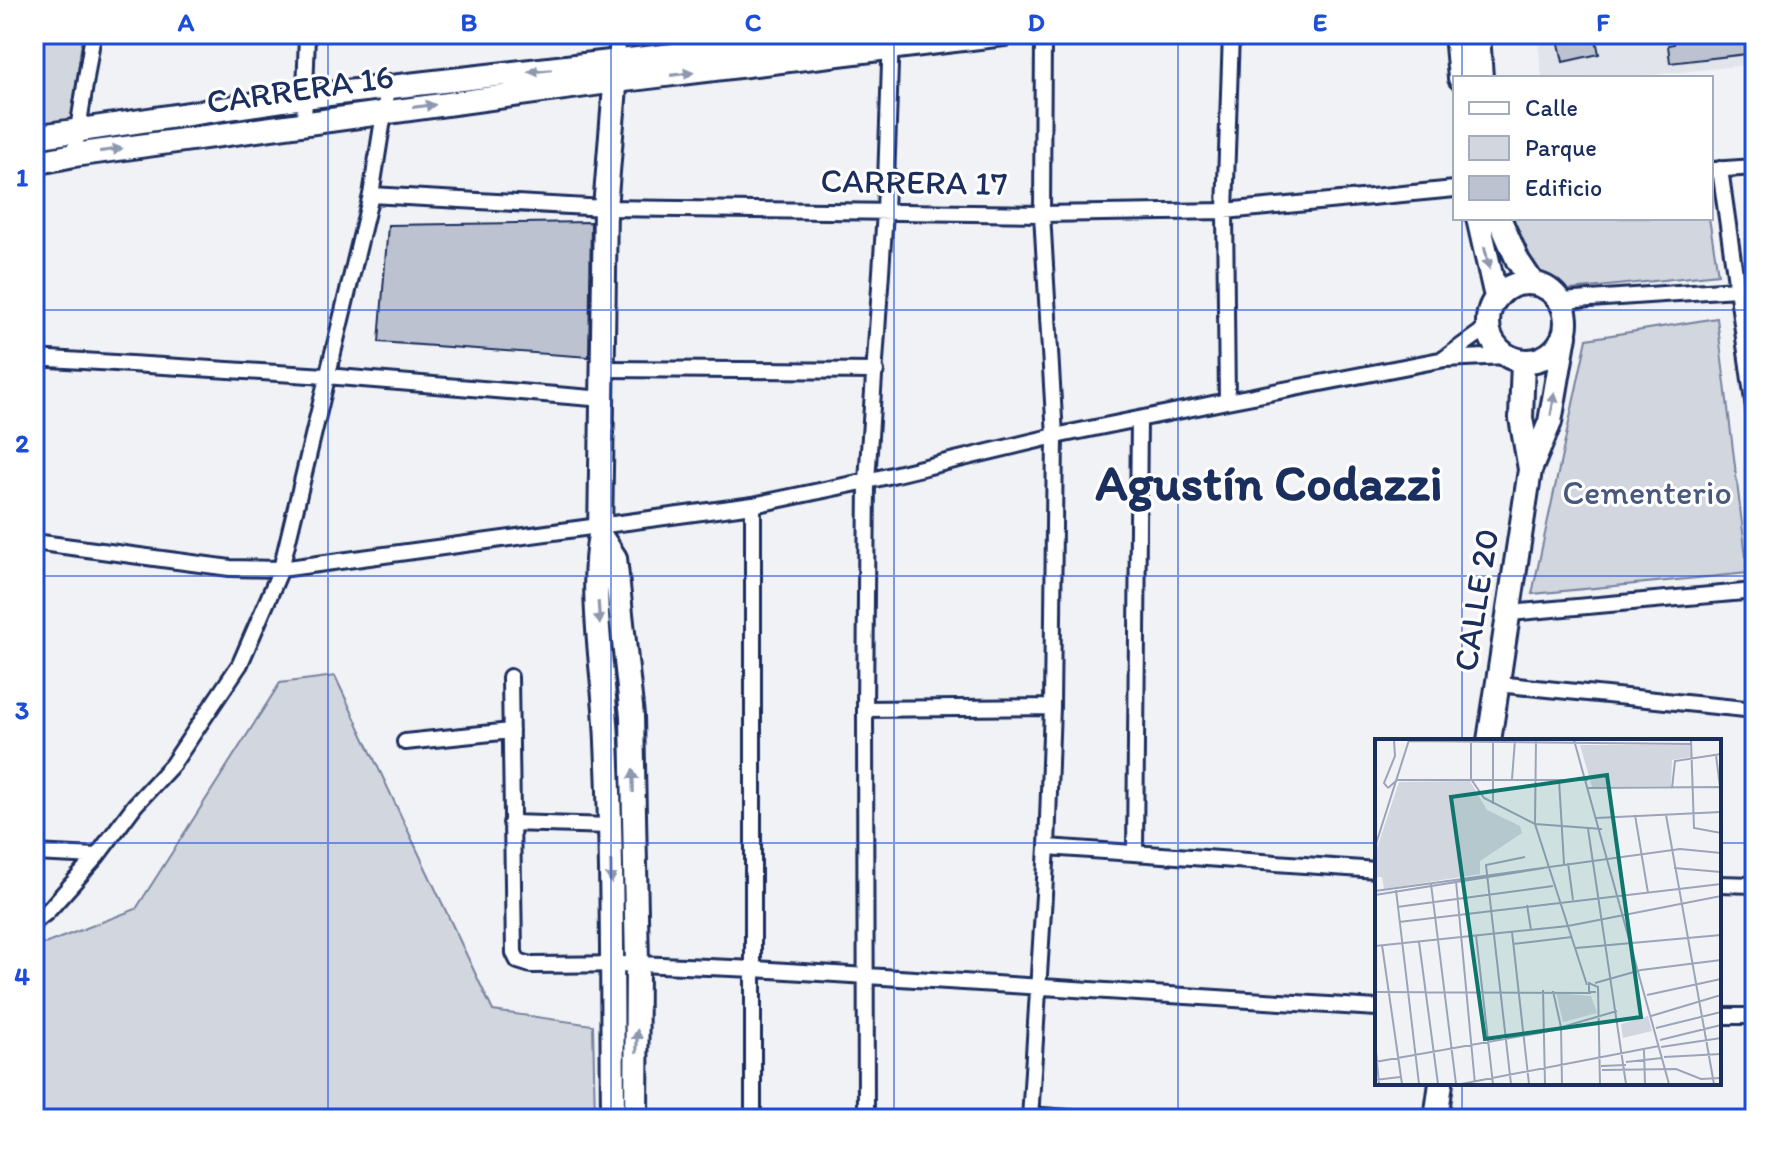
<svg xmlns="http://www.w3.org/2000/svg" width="1789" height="1153" font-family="Itim,sans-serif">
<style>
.built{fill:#e1e4ea}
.green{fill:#d2d6df;stroke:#76829e;stroke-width:2}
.building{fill:#bcc2d0;stroke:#1b2f5e;stroke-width:2}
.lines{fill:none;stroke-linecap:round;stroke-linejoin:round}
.street-casing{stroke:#1b2f5e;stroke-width:20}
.secondary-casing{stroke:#1b2f5e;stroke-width:28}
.street{stroke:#fff;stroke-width:14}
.secondary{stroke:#fff;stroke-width:22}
.oneway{fill:#8d97ae}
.grid{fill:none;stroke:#1d4ed8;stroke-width:2;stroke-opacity:0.55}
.labels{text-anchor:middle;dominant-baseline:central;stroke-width:6;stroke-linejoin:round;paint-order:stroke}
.street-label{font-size:34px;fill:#1b2f5e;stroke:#fff}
.park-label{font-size:34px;fill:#49597e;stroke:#fff}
.town-label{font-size:50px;font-weight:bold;fill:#1b2f5e;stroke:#fff}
.inset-road{fill:none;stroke:#9ba4b9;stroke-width:2}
.view{fill:#0f766e;fill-opacity:0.15;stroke:#0f766e;stroke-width:4}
.inset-edge{fill:none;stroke:#1b2f5e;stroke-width:4}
.neatline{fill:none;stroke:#1d4ed8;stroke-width:3}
.grid-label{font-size:26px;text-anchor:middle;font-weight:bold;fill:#1d4ed8}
</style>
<rect width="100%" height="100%" fill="#f1f2f5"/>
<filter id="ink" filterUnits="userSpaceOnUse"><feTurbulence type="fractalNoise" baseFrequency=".0125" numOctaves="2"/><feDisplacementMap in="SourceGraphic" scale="16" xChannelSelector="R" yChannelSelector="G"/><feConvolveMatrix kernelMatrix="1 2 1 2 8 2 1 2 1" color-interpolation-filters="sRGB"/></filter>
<g filter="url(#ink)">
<path class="built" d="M1537 34H1755V64L1625 78H1542Z"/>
<path class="green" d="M34 34H83L71 122 34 128Z
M1504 218H1709L1718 274 1561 291 1546 277 1535 272Z
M1717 318 1748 573 1532 594 1587 339Z
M335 676 493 1011 593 1025 595 1119H34V948L136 909 280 683Z"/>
<path class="building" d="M1557 34H1595L1599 54 1563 62Z
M1673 34H1717L1718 40 1755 35V53L1670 63 1668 45 1674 44Z
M591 222 589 357 379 342 388 225Z"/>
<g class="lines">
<g class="street-casing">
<path id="street" d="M617 63V34
M304 123 307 34
M74 155 93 34
M1720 169 1755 415
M1711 170 1755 167
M371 195 605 208 1042 214 1225 211 1455 189
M1561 301 1736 289 1755 292
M34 358 326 376 604 399
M1445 358 1488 327
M604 369 876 371
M1227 401 1225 211 1231 34
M34 542 230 568 281 569 753 505 867 481 1055 436 1227 401 1445 359 1506 356
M1510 613 1755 591
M510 677 514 953 518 961 531 965 637 964 755 969 1377 1008
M1497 684 1755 710
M865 709 1052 707
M405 742 511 731
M511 823 611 826
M1047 847 1377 870
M1135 851 1139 419
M34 853 97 856
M1719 884 1755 885
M34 922 47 912 97 856 135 805 172 765 240 664 281 569 371 195 388 88
M1719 1016H1755
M1030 1115 1081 1119
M753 1119V505
M866 1119 865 709 867 481 885 212 891 34
M1030 1119 1047 847 1052 707 1055 436 1042 214 1043 34"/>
</g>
<g class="secondary-casing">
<path id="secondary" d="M1456 34 1460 78
M1478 34 1481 78
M34 137 303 97 856 34
M34 163 74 155 616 81 1004 34
M1478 218 1496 297
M1499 218 1518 261 1532 282
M1488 322a39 39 0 1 1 78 0a39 39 0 1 1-78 0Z
M1523 361 1521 418 1530 469
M600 535 615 558 632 716 637 964 636 1119
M1489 741 1530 470 1550 422 1565 335
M613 1119C612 993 613 867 607 742 605 678 589 597 600 535L605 208 617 63
M1436 1119 1441 1083"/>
</g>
<use href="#street" class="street"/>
<use href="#secondary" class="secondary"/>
</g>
<defs><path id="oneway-solid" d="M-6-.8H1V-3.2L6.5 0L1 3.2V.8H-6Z" transform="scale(2)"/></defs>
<g class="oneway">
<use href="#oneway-solid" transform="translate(540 71) rotate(174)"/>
<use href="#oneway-solid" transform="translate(682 74) rotate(-7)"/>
<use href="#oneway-solid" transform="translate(424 106) rotate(-7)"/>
<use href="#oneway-solid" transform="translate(111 150) rotate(-8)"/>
<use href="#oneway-solid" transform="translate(1487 258) rotate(77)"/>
<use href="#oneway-solid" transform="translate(1553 404) rotate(-80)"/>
<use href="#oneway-solid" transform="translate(599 613) rotate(86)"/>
<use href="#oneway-solid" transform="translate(633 781) rotate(-91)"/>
<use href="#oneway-solid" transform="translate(611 872) rotate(89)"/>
<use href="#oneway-solid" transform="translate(637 1041) rotate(-89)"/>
</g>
</g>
<path class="grid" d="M328 34V1119M611 34V1119M894 34V1119M1178 34V1119M1462 34V78M1462 218V741M34 310H1755M34 576H1755M34 843H1377M1719 843H1755M1462 1083V1119"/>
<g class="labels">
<g class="street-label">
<text transform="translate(300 89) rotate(-8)">CARRERA 16</text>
<text transform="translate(914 182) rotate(1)">CARRERA 17</text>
<text transform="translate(1476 600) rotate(-81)">CALLE 20</text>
</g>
<g class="park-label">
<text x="1647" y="492">Cementerio</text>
</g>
<g class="town-label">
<text x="1269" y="482">Agustín Codazzi</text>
</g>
</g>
<g transform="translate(1375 739)">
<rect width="346" height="346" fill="#f1f2f5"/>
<path d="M205 6H315L316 18 297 21 296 47 217 48ZM95 42 112 71 145 87 147 94 105 122V135L9 150 7 138H0V115L24 43ZM181 254 216 257 222 274 188 283ZM273 277 277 292 248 299 246 285Z" fill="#d2d6df"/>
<path class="inset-road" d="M96 1V40L109 59 160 85 227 90M118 1V65M161 1 160 85 212 246M199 1 294 345M316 1 319 89 346 94M34 2 316 5M341 16 346 56M137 40 140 1M184 41 189 125M13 49 22 41H213M13 49 9 44 20 17 19 1M212 49 346 48M297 49 300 22 346 15M260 76 273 154M291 76 339 345M221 79 346 73M213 90 251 345M0 108 34 1M193 124 198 161M299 129 346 133M81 142 100 345M56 145 81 345M21 151 44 345M0 152 305 110 346 114M0 156 169 129M152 166 156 191M22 168 178 147M24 183 346 145M137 193 154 345M101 196 118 345M44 203 63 345M138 205 197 198M7 206 27 345M0 207 193 187 346 157M201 209 346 196M220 244 266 231 346 221M168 251 170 345M178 252 186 288 187 345M0 253 216 254M221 253H214V244L223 248 225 345M272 256 346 240M276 277 346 256M281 289 346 273M0 301 4 345M285 301 346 286M286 308 346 299M269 311 270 345M289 318 346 315M0 323 170 293 242 272M251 323 287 319M226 327 251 326M227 331 301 330 326 340 346 339M0 341 25 338M86 345 284 307M136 345 111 126 150 118"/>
<path class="view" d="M232 36 266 278 110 300 76 58Z"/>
<rect width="346" height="346" class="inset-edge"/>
</g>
<rect width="1789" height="1153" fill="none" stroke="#fff" stroke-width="88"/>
<rect x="1453" y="76" width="260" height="144" fill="#ffffff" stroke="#a4acbf" stroke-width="2"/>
<rect x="1469" y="102" width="40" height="12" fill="#ffffff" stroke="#a4acbf" stroke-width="2"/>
<text x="1525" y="116" font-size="24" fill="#1b2f5e">Calle</text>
<rect x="1469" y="136" width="40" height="24" fill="#d2d6df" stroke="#a4acbf" stroke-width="2"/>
<text x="1525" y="156" font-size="24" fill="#1b2f5e">Parque</text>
<rect x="1469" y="176" width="40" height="24" fill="#bcc2d0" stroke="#a4acbf" stroke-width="2"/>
<text x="1525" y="196" font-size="24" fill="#1b2f5e">Edificio</text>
<rect x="44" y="44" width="1701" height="1065" class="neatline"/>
<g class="grid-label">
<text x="186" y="31">A</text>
<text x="469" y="31">B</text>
<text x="753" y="31">C</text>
<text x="1036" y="31">D</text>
<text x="1320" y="31">E</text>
<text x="1603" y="31">F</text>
<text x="22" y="186">1</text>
<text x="22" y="452">2</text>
<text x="22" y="719">3</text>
<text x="22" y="985">4</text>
</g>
</svg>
